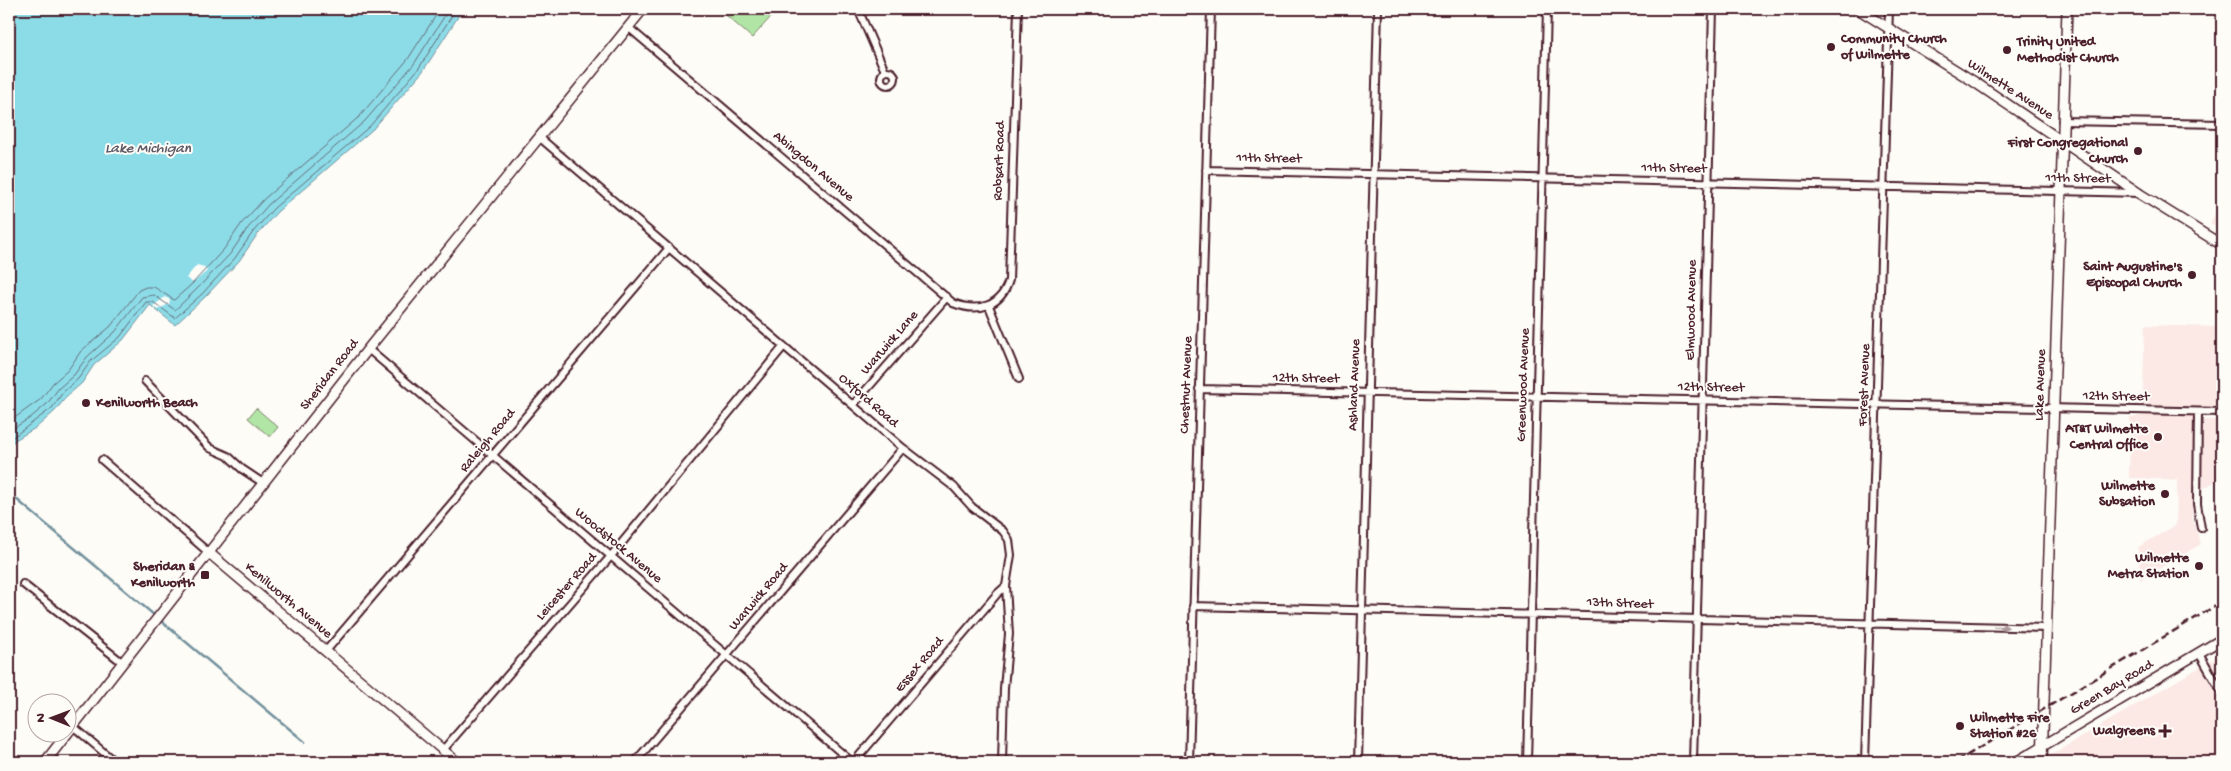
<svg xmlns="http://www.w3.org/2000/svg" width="2231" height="771" font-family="'Gochi Hand',sans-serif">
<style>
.built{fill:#fce9e5}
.green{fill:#b1e5a6;stroke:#7e8268}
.water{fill:#8cdce8;stroke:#72909c}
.pier{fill:#fdfcf7}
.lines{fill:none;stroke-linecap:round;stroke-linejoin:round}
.shore{stroke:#646b77;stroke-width:1}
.stream{stroke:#72909c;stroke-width:2.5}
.street-casing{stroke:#4a1f2b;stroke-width:10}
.secondary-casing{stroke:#4a1f2b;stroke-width:12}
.street{stroke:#fdfcf7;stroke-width:6}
.secondary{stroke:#fdfcf7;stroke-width:9}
.rail{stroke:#4a1f2b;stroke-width:2.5;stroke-dasharray:8 4;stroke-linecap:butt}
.oneway{fill:#ac999b}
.poi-dot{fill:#4a1f2b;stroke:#fdfcf7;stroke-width:2}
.labels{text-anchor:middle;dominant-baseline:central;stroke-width:4;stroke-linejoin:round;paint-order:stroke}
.poi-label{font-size:14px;font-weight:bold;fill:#4a1f2b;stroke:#fdfcf7;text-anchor:end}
.street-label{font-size:14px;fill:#4a1f2b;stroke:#fdfcf7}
.water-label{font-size:15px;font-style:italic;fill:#5e5864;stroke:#fdfcf7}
</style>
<rect width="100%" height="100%" fill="#fdfcf7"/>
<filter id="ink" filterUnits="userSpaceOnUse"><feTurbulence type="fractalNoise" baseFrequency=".02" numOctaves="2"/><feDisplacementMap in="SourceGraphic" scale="10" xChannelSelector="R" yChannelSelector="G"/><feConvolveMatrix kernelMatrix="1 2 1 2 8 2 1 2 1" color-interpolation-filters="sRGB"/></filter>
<g filter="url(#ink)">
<path class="built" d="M2222 202V409L2195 408 2192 518 2201 544 2140 580 2138 547 2176 525 2177 480 2129 478 2130 417 2142 416 2145 325 2219 327 2220 231 2210 223Z
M2203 420H2222V478L2200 490Z
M2222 654V757L2214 762H2039Z"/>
<path class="green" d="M719 9H778L752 38Z
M256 408 278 427 270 437 248 418Z"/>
<path class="water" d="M9 9H463L423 71 373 129 277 212 257 235 239 261 205 297 175 325 150 305 123 340 94 365 82 383 67 396 55 411 37 427 15 440 9 447Z"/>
<path class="pier" d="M197 265 204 267 207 271 193 283 186 278Z
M165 297 170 300 169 304 157 310 153 306Z"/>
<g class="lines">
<path class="shore" d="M9 422 41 399 53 383 68 370 81 351 110 327 139 290 146 287H154L174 300 192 284 224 249 242 223 264 199 360 116 408 59 440 9
M9 431 30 418 47 404 59 388 74 375 87 357 115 332 142 297 154 295 175 310 197 289 230 254 248 228 269 204 365 121 414 64 449 9
M9 440 52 408 63 392 78 379 91 361 120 337 146 302H153L175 318 202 294 235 258 253 232 274 208 370 126 419 68 456 9"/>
<path class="stream" d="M9 493 305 742"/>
<g class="street-casing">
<path id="street" d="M858 9 885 71
M628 27 953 303C978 313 1001 307 1009 280L1018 9
M881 78a7 7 0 1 1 14 0a7 7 0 1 1-14 0Z
M2062 121 2222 124
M539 137 903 448 954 487 972 507 1003 531 1009 540 1011 555 1006 586 1009 634 1004 688 1002 762
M1206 170 2140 193
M989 306 1019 379
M368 349 852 762
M145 381 210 448 228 456 242 469 263 483
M1199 389 2222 412
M853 405 947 297
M2198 412 2197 504 2201 528
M102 460 208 552
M23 584 123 663
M1193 606 2047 628
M326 651 669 248
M2199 653 2222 693
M74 727 115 762
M443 750 611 556 784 346
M635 762 903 448
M854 762 997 594 1006 586
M1189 762 1211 9
M1358 762 1378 9
M1527 762 1547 9
M1693 762 1713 9
M1865 762 1889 9"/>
</g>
<g class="secondary-casing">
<path id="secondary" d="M1858 9 1973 81 2140 194 2222 245
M208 552 457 762
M45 762 368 349 643 9
M2016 762 2222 639
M2042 762 2067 9"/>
</g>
<use href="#street" class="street"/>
<use href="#secondary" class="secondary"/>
<path class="rail" d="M1956 762 2222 602"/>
</g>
<defs><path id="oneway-solid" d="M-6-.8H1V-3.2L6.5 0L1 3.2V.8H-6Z" transform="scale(1.25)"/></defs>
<use class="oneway" href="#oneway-solid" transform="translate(2001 627) rotate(2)"/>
</g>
<g class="poi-dot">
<circle cx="1831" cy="47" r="5"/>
<circle cx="2007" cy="50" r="5"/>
<circle cx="2138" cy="151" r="5"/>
<circle cx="2192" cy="275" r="5"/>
<circle cx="86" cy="403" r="5"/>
<circle cx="2158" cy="437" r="5"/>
<circle cx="2165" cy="494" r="5"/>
<circle cx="2199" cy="566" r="5"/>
<rect x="200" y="570" width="10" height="10" rx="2.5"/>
<circle cx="1960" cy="726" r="5"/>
<path d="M2162.5 723.5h5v5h5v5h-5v5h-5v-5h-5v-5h5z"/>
</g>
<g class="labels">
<g class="poi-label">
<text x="1841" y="39" text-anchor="start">Community Church<tspan x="1841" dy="16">of Wilmette</tspan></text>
<text x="2017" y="42" text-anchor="start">Trinity United<tspan x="2017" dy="16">Methodist Church</tspan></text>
<text x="2128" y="143">First Congregational<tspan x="2128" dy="16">Church</tspan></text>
<text x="2182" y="267">Saint Augustine's<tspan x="2182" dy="16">Episcopal Church</tspan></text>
<text x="96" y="403" text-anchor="start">Kenilworth Beach</text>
<text x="2148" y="429">AT&amp;T Wilmette<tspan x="2148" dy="16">Central Office</tspan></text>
<text x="2155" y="486">Wilmette<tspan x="2155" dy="16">Subsation</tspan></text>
<text x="2189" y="558">Wilmette<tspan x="2189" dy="16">Metra Station</tspan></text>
<text x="195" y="567">Sheridan &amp;<tspan x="195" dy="16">Kenilworth</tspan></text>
<text x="1970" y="718" text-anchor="start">Wilmette Fire<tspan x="1970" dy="16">Station #26</tspan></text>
<text x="2155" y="731">Walgreens</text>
</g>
<g class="street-label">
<text transform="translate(2010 90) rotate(33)">Wilmette Avenue</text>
<text transform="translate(1269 159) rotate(1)">11th Street</text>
<text transform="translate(1000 161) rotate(-88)">Robsart Road</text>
<text transform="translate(813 167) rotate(40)">Abingdon Avenue</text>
<text transform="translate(1674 169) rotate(1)">11th Street</text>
<text transform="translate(2078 179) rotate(1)">11th Street</text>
<text transform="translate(1692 310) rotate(-89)">Elmwood Avenue</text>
<text transform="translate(890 343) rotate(-49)">Warwick Lane</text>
<text transform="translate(330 375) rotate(-52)">Sheridan Road</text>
<text transform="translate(1306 379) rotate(1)">12th Street</text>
<text transform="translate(1187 385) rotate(-88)">Chestnut Avenue</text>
<text transform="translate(1355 385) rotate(-88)">Ashland Avenue</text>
<text transform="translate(1524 385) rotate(-88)">Greenwood Avenue</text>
<text transform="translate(1865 385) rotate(-88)">Forest Avenue</text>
<text transform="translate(2041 385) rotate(-88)">Lake Avenue</text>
<text transform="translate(1711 388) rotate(1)">12th Street</text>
<text transform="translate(2116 397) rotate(1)">12th Street</text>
<text transform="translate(868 401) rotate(41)">Oxford Road</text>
<text transform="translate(488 441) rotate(-50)">Raleigh Road</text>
<text transform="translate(618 546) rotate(40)">Woodstock Avenue</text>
<text transform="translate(567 587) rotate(-49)">Leicester Road</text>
<text transform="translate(759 597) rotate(-50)">Warwick Road</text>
<text transform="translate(288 601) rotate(40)">Kenilworth Avenue</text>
<text transform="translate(1620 604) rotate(2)">13th Street</text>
<text transform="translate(920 665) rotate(-50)">Essex Road</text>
<text transform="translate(2112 688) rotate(-31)">Green Bay Road</text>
</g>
<g class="water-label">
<text x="148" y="149">Lake Michigan</text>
</g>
</g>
<rect width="2231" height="771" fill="none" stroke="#fdfcf7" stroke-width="30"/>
<rect x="15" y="15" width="2201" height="741" fill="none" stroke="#4a1f2b" stroke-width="2" filter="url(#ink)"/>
<g transform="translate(52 718) rotate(271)"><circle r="24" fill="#fdfcf7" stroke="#b5a4a5"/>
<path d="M0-4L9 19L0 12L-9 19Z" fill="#4a1f2b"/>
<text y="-8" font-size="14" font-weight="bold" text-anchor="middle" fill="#4a1f2b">N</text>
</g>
</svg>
